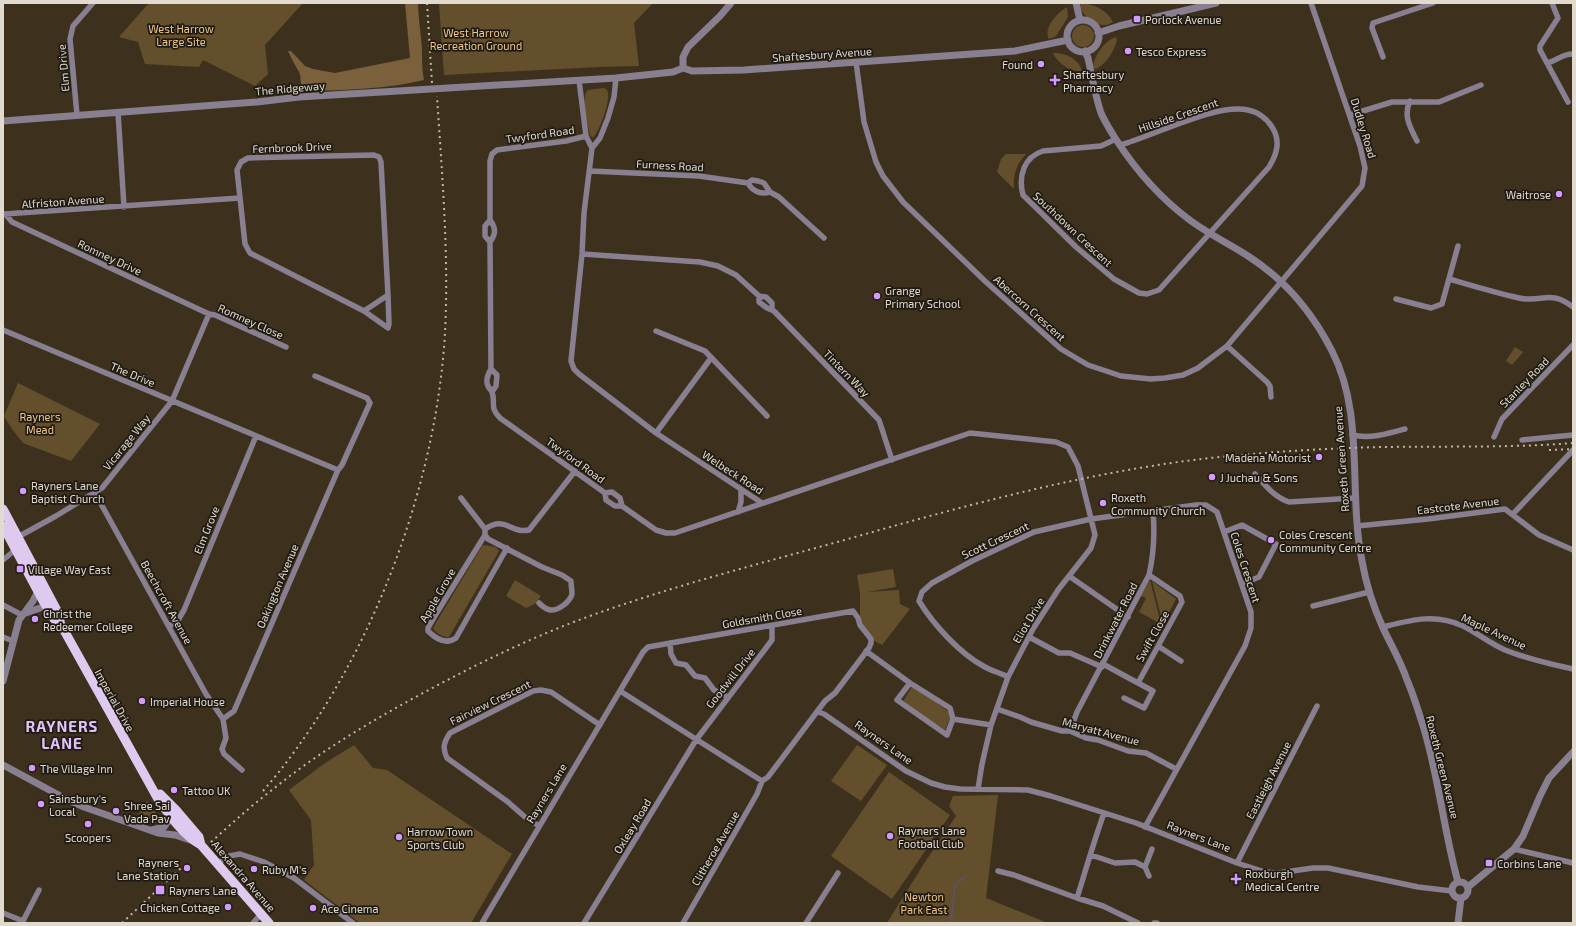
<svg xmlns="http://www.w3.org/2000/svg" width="1576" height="926" font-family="'Exo 2',sans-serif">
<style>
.green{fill:#644f2d}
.forest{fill:#7a613b}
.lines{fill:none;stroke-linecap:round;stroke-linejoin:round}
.stream{stroke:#5f5062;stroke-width:2}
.minor{stroke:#887f90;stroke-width:5.5}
.tertiary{stroke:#887f90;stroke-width:7}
.primary{stroke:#decaee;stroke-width:9}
.rail{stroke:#bfb7aa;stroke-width:2;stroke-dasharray:2 4;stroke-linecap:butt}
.poi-dot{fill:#d39cfc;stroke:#1f1a12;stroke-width:1.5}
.labels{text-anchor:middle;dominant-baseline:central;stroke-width:3.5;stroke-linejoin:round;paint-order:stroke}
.poi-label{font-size:11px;fill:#e1dace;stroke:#1f1a12;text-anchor:start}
.park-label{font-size:11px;fill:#f1c889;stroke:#1f1a12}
.street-label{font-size:11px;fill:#e1dace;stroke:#1f1a12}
.district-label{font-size:15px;font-weight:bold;letter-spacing:1px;fill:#e1c3f9;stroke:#1f1a12}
</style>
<rect width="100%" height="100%" fill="#3d311e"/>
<path class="green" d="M149 3H303L265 45 268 74 255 86 203 60 199 67 145 64 138 42 119 37Z
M439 3H653L634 23 639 66 598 67 444 75Z
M1081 3C1094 4 1107 10 1113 22 1101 31 1083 18 1080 6Z
M1067 7 1068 17 1056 36 1049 39C1043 28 1057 13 1067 7Z
M1072 36a11 11 0 1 1 22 0a11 11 0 1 1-22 0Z
M1116 37 1117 40C1113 53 1108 62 1096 69L1093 68C1093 57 1105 40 1116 37Z
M1053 53C1065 52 1079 59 1082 71 1072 73 1057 63 1053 53Z
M604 88 607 90C612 98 600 130 593 138L590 135C588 125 580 97 588 90Z
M1006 154H1026C1016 164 1013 176 1014 189L997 172 1001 159Z
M1515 347 1523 352 1512 365 1506 361Z
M18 383 100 424 71 461 23 443 12 429 4 416Z
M484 545 496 547 499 551 449 637C444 638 436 633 433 628L482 546Z
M893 569 896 587 867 592 899 590 900 604 910 609 882 645 871 639 860 625V593L857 575Z
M515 580 541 596 535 604 526 608 506 596Z
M1150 580 1161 624 1139 612 1146 598 1141 596Z
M1152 581 1176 599 1163 624Z
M913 685 952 714 945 730 902 703Z
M354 745 373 768 387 770 512 854 471 923H360L304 880 314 865 311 820 289 790 325 763Z
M857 745 887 765 861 801 831 781Z
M889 772 950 815 892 899 831 856Z
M998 795 986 898 1048 923H887L925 862 956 816 949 806 953 796Z
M147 801 160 818 158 822 138 815Z"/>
<path class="forest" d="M405 3H418C418 15 420 26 421 38 423 53 421 65 424 80 386 89 346 90 307 91 297 83 303 81 299 72 295 65 291 58 288 51H291L305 66 313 69 335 73 410 58Z"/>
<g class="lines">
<path class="stream" d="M951 923 955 885 966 876"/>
<path class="minor" d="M1552 3 1558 18 1540 46V50L1568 102
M1383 57 1372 28 1373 23 1433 3
M856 62 864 122 876 162 883 176 903 202 986 282 1061 349 1088 365 1121 376 1151 379 1165 378 1183 375 1198 368 1227 346 1362 186 1365 168 1360 146 1311 3
M1547 63C1557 61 1563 53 1573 54
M616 78 614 97 608 118 600 138 592 148 584 213 582 254 571 361 574 369 579 374 656 433 762 503
M579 80 586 136 592 148
M1410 101C1403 116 1410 127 1417 141
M118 112 124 207
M77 115 70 39 73 26 93 3
M1350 115 1392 102H1439L1481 85
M1116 139 1101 146 1043 151C1024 157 1018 176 1023 195L1076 247 1114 279 1139 293 1147 294 1159 290 1269 167C1277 154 1281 141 1272 127 1267 119 1258 112 1248 110 1215 103 1154 136 1120 145
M374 155 379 157 381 162 388 295 364 311 250 253 245 244 237 170 241 162 248 158Z
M590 171 699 176 748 183 752 180 758 181 764 183 770 192 779 197 824 238
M748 183C752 191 761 195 770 192
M4 214 240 198
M6 215 12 222 209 314 215 315 286 347
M490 220C496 228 496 234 490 242L491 369C488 374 485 380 488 386 489 388 491 390 492 392 496 403 489 407 500 418L605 493 606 500 615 506H622L656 530 666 533H675L970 433 1056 442 1068 447 1078 466 1095 535 1091 548 1058 590 1033 629 1008 677 991 725 982 764 978 789
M490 242 485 236V226L490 220V161L492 154 497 150 566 141 586 136
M582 254 700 262 718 266 736 275 759 296 766 297 772 303V309
M1449 279C1473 286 1496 293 1519 298 1542 303 1550 289 1573 307
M759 296V302L767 308 774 311 879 420 892 460
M1396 299 1431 308 1442 304 1458 246
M364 311 388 328 389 324 388 295
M3 330 338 470
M656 331 705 351 767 416
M1227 346 1267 382 1270 386 1271 397
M491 369 497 375 496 386 492 392
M656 433 711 358
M1352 435C1370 439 1387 434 1405 429
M1494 437 1502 419 1573 345
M1522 440 1573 435
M1255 474C1266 486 1274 497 1289 502L1355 498
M95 493 206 694 223 719
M605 493 612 492 620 498 622 506
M461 498 485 529
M738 512 741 502V490
M1513 514 1573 450
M1357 526 1428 519 1505 509 1539 535 1573 550
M1224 532 1242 525 1276 544 1259 577 1242 584
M485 535 436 614 428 628V631C436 639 446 645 456 638L507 548
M16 538 56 516 102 488 172 401 209 314
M3 560 15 550
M1069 576 1128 617
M539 603C542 606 546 609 550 610 558 611 570 602 572 594 572 590 571 585 571 581L562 575 542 567 488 539 485 535V529C506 515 510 534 529 530L575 471
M3 605 22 615
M1313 606 1369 592
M169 626 177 622 184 610 256 436
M1383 627C1411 620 1435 613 1463 626 1477 633 1491 644 1505 650 1527 659 1550 664 1573 669
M3 637 13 641
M1029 637 1059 653H1070L1102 667
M670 643 671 654 676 663 686 665 695 676 705 678 714 690 728 697
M1158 646 1181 661
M866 651 910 683 950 708 953 719
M1103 664 1138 683 1182 602 1180 596 1149 575
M1008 677C1001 673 992 671 985 667 960 654 933 624 919 601L922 592 932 583 972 561 1034 532 1091 519 1196 505H1206L1217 512 1251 612V628L1245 646 1145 827
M910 683 897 700 947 735 953 719
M1124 698 1144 708 1153 691 1138 683
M997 709 1020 717 1031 722 1062 731H1070L1086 738 1098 740 1128 751 1146 753 1176 769
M818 712 824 714 906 771 931 783 945 787 960 789 1028 790 1051 796 1136 823 1237 863 1265 872 1278 873 1313 868H1328L1418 887 1452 891
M953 719 991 725
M1070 731 1077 712 1149 575C1154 553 1155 534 1153 511
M242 770 224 754 222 749 226 738 223 719 234 711 338 470 342 465 370 403 367 398 315 376
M539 826 525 817 508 802 447 758C442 748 444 742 450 733L533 691 541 690 551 692 600 725
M1514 849 1573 863
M1091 855 1115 863 1135 862 1145 867
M218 863 229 856 240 854 264 862 294 878 353 923
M1237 863 1317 706
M998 871 1014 875 1077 898C1086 869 1094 841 1104 813
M1149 876 1145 867 1152 849
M1077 898 1103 906 1138 923
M3 913 23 921 39 890
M253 923 261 914
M482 923 643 652 648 647 853 611 858 618 860 625 871 639V643L869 648 835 693 825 701 768 777 762 781 620 691
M584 923 696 740 772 640V626
M683 923 757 794 762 781
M806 923 838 873
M1154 923H1157"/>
<path class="tertiary" d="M1076 3 1080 20
M1067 36a16 16 0 1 1 32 0a16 16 0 1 1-32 0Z
M1098 33 1119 26 1216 3
M1085 51 1088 58C1092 76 1095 95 1101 113 1105 122 1110 130 1115 138 1135 169 1161 199 1191 221 1209 234 1229 244 1248 256 1284 279 1312 312 1332 351 1365 415 1348 492 1362 561 1366 584 1373 606 1383 628 1391 645 1401 662 1407 680 1414 696 1419 713 1424 729 1439 779 1444 832 1458 882
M683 68V57L688 47 720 16 731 3
M3 121 257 102 299 97 616 78 673 72 683 68 692 71 744 70 1015 51 1068 40
M23 614 43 607H51
M3 681 19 620 33 601 38 591
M3 765 66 799 84 807 158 833 175 835 193 841
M152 830 164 827 171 817 172 812
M1452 890a8 8 0 1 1 16 0a8 8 0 1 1-16 0Z
M1468 887 1514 849 1523 836 1540 796 1549 778 1573 752
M1458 923 1461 898"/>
<path class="primary" d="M3 509 60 616V623
M3 526 43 601 54 619 60 623 158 799C170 816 183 835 201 845L269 923
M160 794 176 810 199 837 201 845"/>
<path class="rail" d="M427 3 432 83
M1549 450 1573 449
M263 791C367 671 436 491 445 333 449 254 442 175 437 96
M211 842C231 824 251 806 272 790 315 755 363 726 412 699 474 665 537 634 604 611 684 583 766 562 848 539 967 505 1086 472 1210 458 1268 452 1326 448 1384 447 1447 446 1510 448 1573 443
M122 923 181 868"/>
</g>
<g class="poi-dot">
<rect x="1133" y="15" width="8" height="8" rx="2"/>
<circle cx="1128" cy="51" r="4"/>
<circle cx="1041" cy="64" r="4"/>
<path d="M1053 74h4v4h4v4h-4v4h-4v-4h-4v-4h4z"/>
<circle cx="1559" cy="194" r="4"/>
<circle cx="877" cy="296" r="4"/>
<circle cx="1319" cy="457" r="4"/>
<circle cx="1212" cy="477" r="4"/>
<circle cx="23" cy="491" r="4"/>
<circle cx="1103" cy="503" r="4"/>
<circle cx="1271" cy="540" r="4"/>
<rect x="16" y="565" width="8" height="8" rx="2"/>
<circle cx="35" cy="619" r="4"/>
<circle cx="142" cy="701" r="4"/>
<circle cx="32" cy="768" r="4"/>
<circle cx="174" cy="790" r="4"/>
<circle cx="41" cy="804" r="4"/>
<circle cx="116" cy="811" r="4"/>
<circle cx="88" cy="824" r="4"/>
<circle cx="890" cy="836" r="4"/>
<circle cx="399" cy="837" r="4"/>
<rect x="1485" y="859" width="8" height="8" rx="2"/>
<circle cx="187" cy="868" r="4"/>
<circle cx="254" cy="869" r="4"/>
<path d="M1234 873h4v4h4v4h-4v4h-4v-4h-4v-4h4z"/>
<rect x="155" y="885" width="10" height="10" rx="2"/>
<circle cx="228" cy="907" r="4"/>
<circle cx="313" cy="908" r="4"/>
</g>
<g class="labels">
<g class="poi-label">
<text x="1145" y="19">Porlock Avenue</text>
<text x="1136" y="51">Tesco Express</text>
<text x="1033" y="64" text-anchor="end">Found</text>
<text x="1063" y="74">Shaftesbury<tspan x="1063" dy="13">Pharmacy</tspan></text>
<text x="1551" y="194" text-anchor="end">Waitrose</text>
<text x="885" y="290">Grange<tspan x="885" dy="13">Primary School</tspan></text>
<text x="1311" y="457" text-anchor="end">Madena Motorist</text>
<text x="1220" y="477">J Juchau &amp; Sons</text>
<text x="31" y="485">Rayners Lane<tspan x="31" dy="13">Baptist Church</tspan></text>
<text x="1111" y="497">Roxeth<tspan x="1111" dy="13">Community Church</tspan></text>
<text x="1279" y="534">Coles Crescent<tspan x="1279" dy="13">Community Centre</tspan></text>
<text x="28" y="569">Village Way East</text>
<text x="43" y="613">Christ the<tspan x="43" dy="13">Redeemer College</tspan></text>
<text x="150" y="701">Imperial House</text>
<text x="40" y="768">The Village Inn</text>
<text x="182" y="790">Tattoo UK</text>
<text x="49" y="798">Sainsbury's<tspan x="49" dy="13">Local</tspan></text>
<text x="124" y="805">Shree Sai<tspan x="124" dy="13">Vada Pav</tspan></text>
<text x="898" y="830">Rayners Lane<tspan x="898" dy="13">Football Club</tspan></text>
<text x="407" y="831">Harrow Town<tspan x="407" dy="13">Sports Club</tspan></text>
<text x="88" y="837" text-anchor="middle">Scoopers</text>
<text x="179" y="862" text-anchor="end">Rayners<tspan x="179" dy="13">Lane Station</tspan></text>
<text x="1497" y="863">Corbins Lane</text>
<text x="262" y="869">Ruby M's</text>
<text x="1245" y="873">Roxburgh<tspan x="1245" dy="13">Medical Centre</tspan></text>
<text x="169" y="890">Rayners Lane</text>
<text x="220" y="907" text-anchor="end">Chicken Cottage</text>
<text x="321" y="908">Ace Cinema</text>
</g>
<g class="park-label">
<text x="181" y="28">West Harrow<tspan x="181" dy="13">Large Site</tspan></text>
<text x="476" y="32">West Harrow<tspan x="476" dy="13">Recreation Ground</tspan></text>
<text x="40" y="416">Rayners<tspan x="40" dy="13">Mead</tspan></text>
<text x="924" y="896">Newton<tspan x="924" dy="13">Park East</tspan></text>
</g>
<g class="street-label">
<text transform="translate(822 54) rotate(-4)">Shaftesbury Avenue</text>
<text transform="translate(63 68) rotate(-95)">Elm Drive</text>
<text transform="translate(290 88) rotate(-5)">The Ridgeway</text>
<text transform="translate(1178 115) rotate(-19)">Hillside Crescent</text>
<text transform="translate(1364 128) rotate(73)">Dudley Road</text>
<text transform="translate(540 134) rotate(-8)">Twyford Road</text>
<text transform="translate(292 147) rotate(-2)">Fernbrook Drive</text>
<text transform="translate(670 165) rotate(3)">Furness Road</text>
<text transform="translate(63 201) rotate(-4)">Alfriston Avenue</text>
<text transform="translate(1073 229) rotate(43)">Southdown Crescent</text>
<text transform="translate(110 257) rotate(25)">Romney Drive</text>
<text transform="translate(1030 308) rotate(42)">Abercorn Crescent</text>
<text transform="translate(251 321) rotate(24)">Romney Close</text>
<text transform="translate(847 373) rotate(46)">Tintern Way</text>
<text transform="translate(133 374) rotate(23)">The Drive</text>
<text transform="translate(1524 382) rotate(-46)">Stanley Road</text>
<text transform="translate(126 442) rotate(-51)">Vicarage Way</text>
<text transform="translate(1341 459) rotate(-94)">Roxeth Green Avenue</text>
<text transform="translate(576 460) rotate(36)">Twyford Road</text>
<text transform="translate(733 472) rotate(33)">Welbeck Road</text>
<text transform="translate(1458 505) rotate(-7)">Eastcote Avenue</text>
<text transform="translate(206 530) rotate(-68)">Elm Grove</text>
<text transform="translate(995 540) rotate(-25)">Scott Crescent</text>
<text transform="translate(1246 567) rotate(72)">Coles Crescent</text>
<text transform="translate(277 586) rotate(-67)">Oakington Avenue</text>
<text transform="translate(437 595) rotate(-60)">Apple Grove</text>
<text transform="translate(167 602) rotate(61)">Beechcroft Avenue</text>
<text transform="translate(762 617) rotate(-10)">Goldsmith Close</text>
<text transform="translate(1028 620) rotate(-59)">Eliot Drive</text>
<text transform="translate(1115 620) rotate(-63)">Drinkwater Road</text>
<text transform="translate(1494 631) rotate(25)">Maple Avenue</text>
<text transform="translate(1152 636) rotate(-61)">Swift Close</text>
<text transform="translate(730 678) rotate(-52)">Goodwill Drive</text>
<text transform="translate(115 700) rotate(61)">Imperial Drive</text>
<text transform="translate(490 702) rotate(-26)">Fairview Crescent</text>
<text transform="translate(1101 731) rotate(15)">Maryatt Avenue</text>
<text transform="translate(884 742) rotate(35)">Rayners Lane</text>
<text transform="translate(1443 767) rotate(76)">Roxeth Green Avenue</text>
<text transform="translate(1268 780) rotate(-63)">Eastleigh Avenue</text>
<text transform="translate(546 793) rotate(-59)">Rayners Lane</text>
<text transform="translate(632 826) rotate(-59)">Oxleay Road</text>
<text transform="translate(1199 836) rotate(21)">Rayners Lane</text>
<text transform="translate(715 848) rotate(-60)">Clitheroe Avenue</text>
<text transform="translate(244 876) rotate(49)">Alexandra Avenue</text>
</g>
<g class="district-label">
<text x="62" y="726">RAYNERS<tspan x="62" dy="17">LANE</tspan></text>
</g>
</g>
<rect width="1576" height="926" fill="none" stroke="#e1dace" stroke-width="8"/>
</svg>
